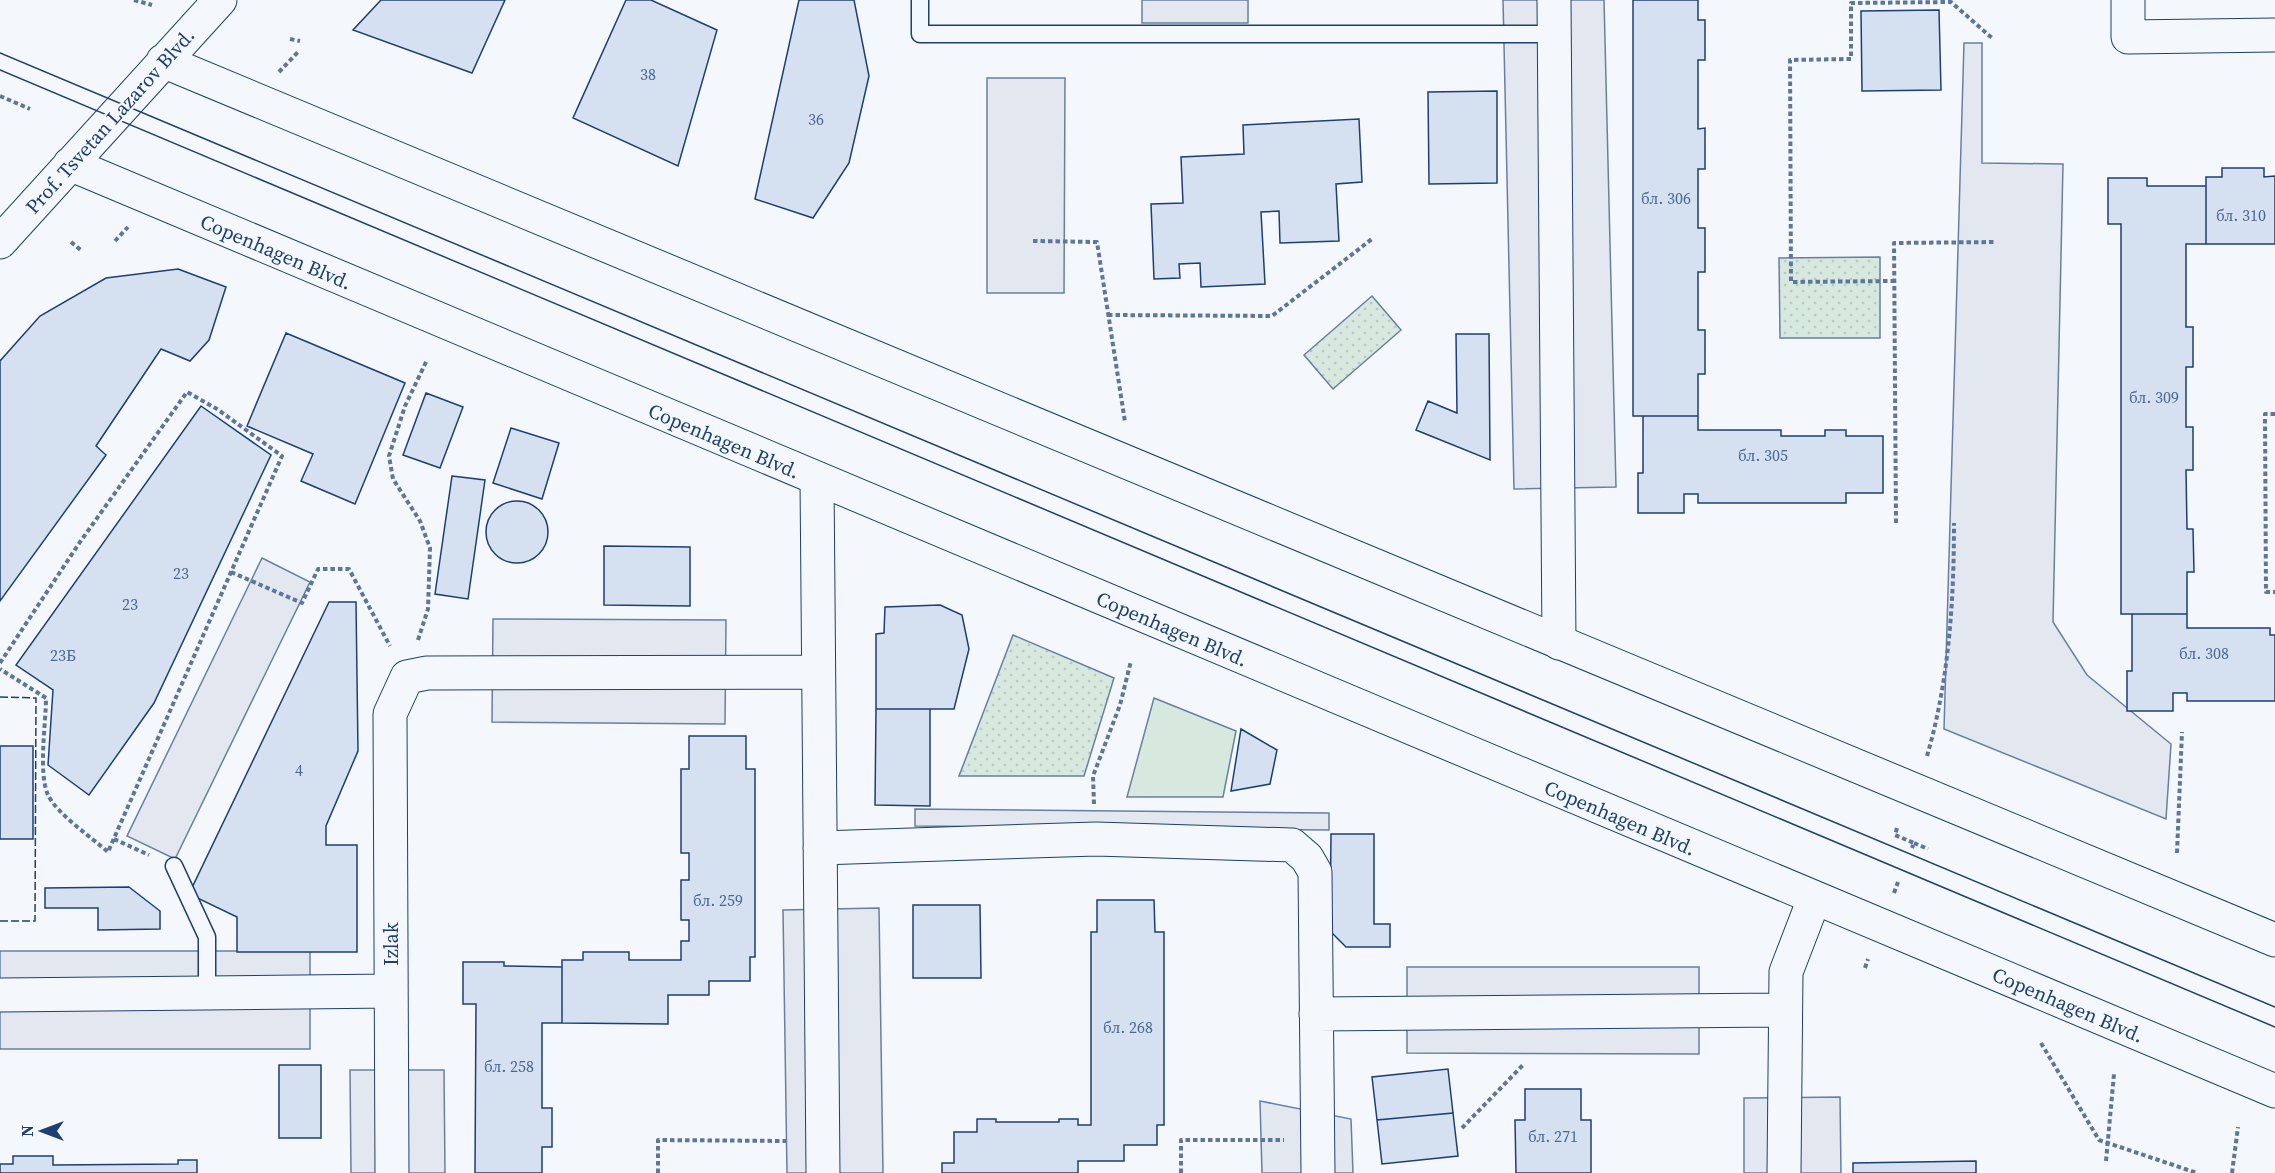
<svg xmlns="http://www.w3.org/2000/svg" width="2275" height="1173" font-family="'Source Serif 4',serif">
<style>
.grass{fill:#d7e8df;stroke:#687fa3;stroke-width:1.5}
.park{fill:url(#park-dots);stroke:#687fa3;stroke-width:1.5}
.parking{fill:#e3e8f0;stroke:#687fa3;stroke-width:1.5}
.building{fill:#d5e0f0;stroke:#1d3f73;stroke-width:1.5}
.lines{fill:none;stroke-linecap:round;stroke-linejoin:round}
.lane-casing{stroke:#1d3f73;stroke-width:19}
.street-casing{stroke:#1d3f73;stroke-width:35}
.secondary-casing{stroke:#1d3f73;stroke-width:35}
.path{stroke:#5e769c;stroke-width:4;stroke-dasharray:4.5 3;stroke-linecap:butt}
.lane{stroke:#f4f7fb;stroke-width:16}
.street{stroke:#f4f7fb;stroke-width:33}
.secondary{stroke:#f4f7fb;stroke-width:33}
.tram{stroke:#1d3f73;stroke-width:1.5}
.fence{stroke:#1d3f73;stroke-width:1.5;stroke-dasharray:8 3;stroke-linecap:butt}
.labels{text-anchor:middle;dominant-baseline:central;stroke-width:4.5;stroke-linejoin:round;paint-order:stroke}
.number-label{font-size:16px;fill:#4b6792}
.street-label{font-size:20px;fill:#1d3f73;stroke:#f4f7fb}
</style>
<defs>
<pattern id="park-dots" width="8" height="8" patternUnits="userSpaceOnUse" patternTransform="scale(1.5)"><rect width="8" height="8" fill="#d7e8df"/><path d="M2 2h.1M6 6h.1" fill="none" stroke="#b8c8c3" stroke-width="1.8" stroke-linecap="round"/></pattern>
</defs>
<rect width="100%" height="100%" fill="#f4f7fb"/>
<path class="grass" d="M1154 698 1236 731 1223 797H1127Z"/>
<path class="park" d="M1880 257V338H1780L1779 258Z
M1372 296 1401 330 1333 389 1304 355Z
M1013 635 1114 678 1084 776H959Z"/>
<path class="parking" d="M1142 0H1248V23H1142Z
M1503 0H1604L1616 487 1514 489Z
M1964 43H1982V163L2063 164 2053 622 2087 675 2171 744 2166 819 1944 729Z
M987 78H1065L1064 293H987Z
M262 558 310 582 175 859 127 836Z
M493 619 726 620 725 724 492 722Z
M915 809 1329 813V830L915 826Z
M879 908 883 1173H787L783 910Z
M0 951H310V1049H0Z
M1407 967H1699V1054L1407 1053Z
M350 1070H444L445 1173H351Z
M1840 1097 1841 1173H1744V1098Z
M1260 1101 1351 1119 1353 1173H1262Z"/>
<path class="building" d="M381 0H505L472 73 353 30Z
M626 0H651L717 30 678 166 573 118Z
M799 0H854L869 76 849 163 813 218 755 199Z
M1633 0H1698V20H1705V60H1698V129L1705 128V169H1698V228H1705V272H1698V330H1705V374H1698V416H1633Z
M1939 10 1941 90 1862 91 1861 11Z
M1497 91V183L1429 184 1428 92Z
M1359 119 1362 182 1336 184 1339 241 1280 243 1279 211 1261 212 1265 284 1201 287 1200 263 1179 264 1180 278 1154 279 1151 204 1183 203 1181 157 1244 154 1243 125Z
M2222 168H2264V177L2275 176V244H2206V177H2222Z
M2108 178H2147V186H2206V244H2186V327H2193V367H2186V427H2193V470H2186L2187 529H2193L2194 572H2187V614H2121V224H2108Z
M178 269 226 287 209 340 190 361 161 349 96 446 106 455 0 601V361L40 316 106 278Z
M286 333 405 383 355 504 301 481 313 454 247 426Z
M1456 334H1489L1490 460 1416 430 1428 401 1457 413Z
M426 393 463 407 440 468 403 455Z
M201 406 271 455 154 703 89 795 48 765 53 690 16 665Z
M1643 416H1698V430H1781V436H1825V430H1846V436H1883V493H1846V503H1698V494H1684V513H1638V473H1643Z
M511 428 559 443 542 499 493 483Z
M452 476 485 480 468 599 435 594Z
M486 532a31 31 0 1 1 62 0a31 31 0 1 1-62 0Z
M604 546 690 547V606L604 605Z
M329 602H356L358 751 326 826V845H357V952H237V917L189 894Z
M940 605 962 615 969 649 954 709H876V634L884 633 885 607Z
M2132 614H2187V628H2270V635H2275V701H2187V693H2173V711H2127V671H2132Z
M876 709H930V806L875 805Z
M1241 729 1277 750 1270 784 1231 791Z
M689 736H746V769H755V957H750V981H709V995H668V1024L562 1023V960H583V952H629V960H681V941H689V920H681V880H689V853H681V769H689Z
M0 746H33V839H0Z
M1331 834H1374V924H1390V947H1346L1330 931Z
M129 887 160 911V929L98 930V908H45V888Z
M1097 900H1154L1155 932H1164V1125H1157V1145H1124V1161H1078V1173H942V1163H954V1132H977V1119H996V1122H1059V1119H1078V1125H1091V932H1097Z
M913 905H980L981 978H913Z
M463 962H504V966L562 967V1023H542V1108H552V1147H542V1173H475L476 1004H463Z
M279 1065H321V1138H279Z
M1448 1069 1453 1113 1377 1120 1372 1077Z
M1525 1089H1581V1120H1591V1173H1516L1515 1120H1525Z
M1453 1113 1458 1156 1382 1164 1377 1120Z
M13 1156H53V1165L178 1164V1160H197V1173H0V1164H13Z
M1976 1161V1173H1853V1163Z"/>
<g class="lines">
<g class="lane-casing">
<path id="lane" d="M920 0V34H1555
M174 866 207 937V993"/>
</g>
<g class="street-casing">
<path id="street" d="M1554 0 1559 643
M2128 0V37L2275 35
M817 480 823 1173
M820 848 1096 839 1292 845 1307 858 1315 872 1318 1173
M0 995 391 991
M1316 1014 1785 1010
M392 1173 390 714 407 677 427 673 818 672
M1784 1173 1786 972 1814 899"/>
</g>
<g class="secondary-casing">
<path id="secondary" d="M163 61 2275 940
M70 164 2275 1091
M0 242 220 0"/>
</g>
<path class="path" d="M134 0 152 5
M290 39 300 41
M279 72 298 52
M0 96 30 109
M115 241 128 227
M1033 241 1097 242 1125 422
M71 242 82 251
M1895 281 1791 282 1790 60 1851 59V3L1951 2 1992 38
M1108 315 1272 316 1372 239
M2275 414H2265L2266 592H2275
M1896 523 1894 243 1994 242
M231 572 302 603 318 569H349L390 646
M418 640 428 609 430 548 420 521 393 479 389 456 405 406 427 360
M0 663 80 542 187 392 217 409 282 456 108 852C91 837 57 814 48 795 38 773 46 722 46 698L0 669
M1927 756C1949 681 1954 600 1954 523
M1094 804 1093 776 1120 705 1131 661
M1897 828 1895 835 1914 843 1912 848
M114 839 149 855
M1914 843 1928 849
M2177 853 2182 732
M1894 893 1898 882
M1865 968 1868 959
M2041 1043 2099 1140 2197 1173
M1462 1128 1523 1065
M2106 1161 2114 1074
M658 1173V1140L786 1141
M1181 1173V1140H1284
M2232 1173 2238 1127"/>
<use href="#lane" class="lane"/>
<use href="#street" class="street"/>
<use href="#secondary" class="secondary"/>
<path class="tram" d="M0 53 2275 1007
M0 70 2275 1027"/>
<path class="fence" d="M0 697 36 698 35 921H0"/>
</g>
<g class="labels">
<g class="number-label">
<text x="648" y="74">38</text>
<text x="816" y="119">36</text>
<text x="1666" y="198">бл. 306</text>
<text x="2241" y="215">бл. 310</text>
<text x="2154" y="397">бл. 309</text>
<text x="1763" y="455">бл. 305</text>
<text x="181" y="573">23</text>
<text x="130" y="604">23</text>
<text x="2204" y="653">бл. 308</text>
<text x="63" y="655">23Б</text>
<text x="299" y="770">4</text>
<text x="718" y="900">бл. 259</text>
<text x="1128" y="1027">бл. 268</text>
<text x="509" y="1066">бл. 258</text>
<text x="1553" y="1136">бл. 271</text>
</g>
<g class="street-label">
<text transform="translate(110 121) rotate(-48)">Prof. Tsvetan Lazarov Blvd.</text>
<text transform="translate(276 252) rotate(23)">Copenhagen Blvd.</text>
<text transform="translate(724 441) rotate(23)">Copenhagen Blvd.</text>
<text transform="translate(1172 629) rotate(23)">Copenhagen Blvd.</text>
<text transform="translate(1620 818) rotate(23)">Copenhagen Blvd.</text>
<text transform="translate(391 944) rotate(-90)">Izlak</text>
<text transform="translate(2068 1005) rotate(23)">Copenhagen Blvd.</text>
</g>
</g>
<g transform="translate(42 1131) rotate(270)" stroke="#f4f7fb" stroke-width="4.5" paint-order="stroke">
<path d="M0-4.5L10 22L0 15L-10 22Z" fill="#1d3f73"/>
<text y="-9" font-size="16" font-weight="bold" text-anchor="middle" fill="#1d3f73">N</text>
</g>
</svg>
